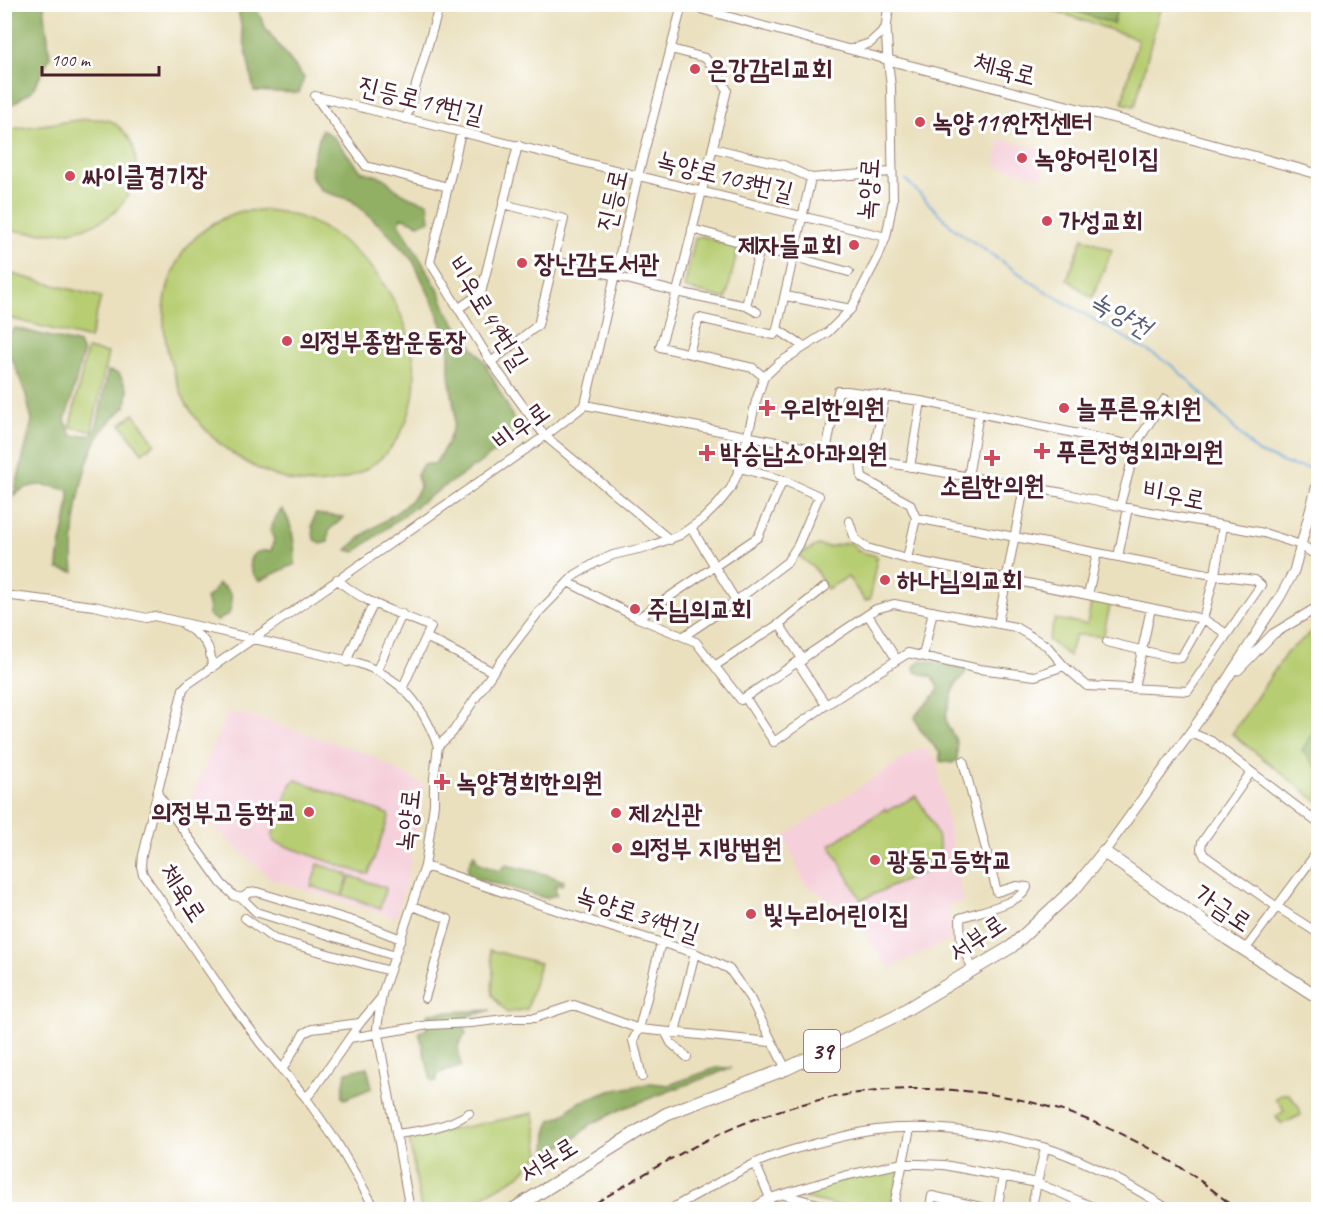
<svg xmlns="http://www.w3.org/2000/svg" width="1323" height="1214" font-family="Caveat,'Poor Story',sans-serif">
<style>
.built{fill:#f5cfda}
.green{fill:#b7cd72;stroke:#80764e;stroke-width:1.5}
.forest{fill:#91b064;stroke:#6e6848;stroke-width:1.5}
.lines{fill:none;stroke-linecap:round;stroke-linejoin:round}
.stream{stroke:#67a7da;stroke-width:2}
.minor-casing{stroke:#9a8074;stroke-width:10}
.tertiary-casing{stroke:#9a8074;stroke-width:11}
.primary-casing{stroke:#9a8074;stroke-width:14}
.minor{stroke:#fff;stroke-width:8}
.tertiary{stroke:#fff;stroke-width:9}
.primary{stroke:#fff;stroke-width:12}
.rail{stroke:#4a1f2b;stroke-width:2;stroke-dasharray:9 4.5;stroke-linecap:butt}
.poi-dot{fill:#d1495b;stroke:#fff;stroke-width:2}
.labels{text-anchor:middle;dominant-baseline:central;stroke-width:6;stroke-linejoin:round;paint-order:stroke}
.shield{fill:#fff;stroke:#80626b;stroke-width:1.5}
.shield-label{font-size:24px;font-weight:bold;fill:#4a1f2b}
.poi-label{font-size:26px;font-weight:bold;fill:#4a1f2b;stroke:#fff;text-anchor:start}
.street-label{font-size:26px;fill:#4a1f2b;stroke:#fff}
.water-label{font-size:27px;font-style:italic;fill:#575c7a;stroke:#fff}
</style>
<rect width="100%" height="100%" fill="#fff"/>
<filter id="ink" filterUnits="userSpaceOnUse"><feTurbulence type="fractalNoise" baseFrequency=".0167" numOctaves="2"/><feDisplacementMap in="SourceGraphic" scale="12" xChannelSelector="R" yChannelSelector="G"/><feConvolveMatrix kernelMatrix="1 2 1 2 8 2 1 2 1" color-interpolation-filters="sRGB"/></filter>
<filter id="wash" filterUnits="userSpaceOnUse"><feTurbulence type="fractalNoise" baseFrequency=".008" numOctaves="4" result="noise"/><feDisplacementMap in="SourceGraphic" scale="24" xChannelSelector="R" yChannelSelector="G"/><feGaussianBlur stdDeviation="1.35" result="paint"/><feColorMatrix in="noise" values="0 0 0 0 0 0 0 0 0 0 0 0 0 0 0 0 0 1.4 0 .05"/><feComposite in="paint" operator="in"/></filter>
<g filter="url(#wash)">
<rect width="100%" height="100%" fill="#eae0be"/>
<path class="built" d="M1001 139 1049 151 1042 178 995 165Z
M228 712 248 715 366 753 424 785 409 871 396 918 271 879 207 821 190 803 215 740Z
M923 746 936 760 963 902 949 904 951 940 889 968 850 912 805 885 784 836Z"/>
<path class="green" d="M1038 5H1161L1135 106 1122 103 1138 39Z
M86 119C93 119 101 119 108 120 113 121 116 125 120 128 147 150 137 195 111 215 80 237 39 235 5 229V130Z
M262 210C367 213 462 361 389 450 373 468 350 480 326 483 301 486 279 479 257 468 228 454 204 432 187 405 180 393 176 380 172 367 152 304 169 238 235 213 243 210 254 211 262 210Z
M701 236 738 248 726 299 684 288 695 238Z
M1083 238 1112 250 1092 298 1067 279Z
M4 272 101 297 90 339 5 317Z
M87 349 108 353 92 431 70 427Z
M134 414 155 443 142 453 121 424Z
M850 542 858 551 877 556 870 599 865 601 848 577 827 589 815 569 798 555 818 545 828 547Z
M1092 598 1111 602 1103 636 1075 635 1069 656 1048 640 1055 619 1087 624Z
M1318 627V802L1232 734 1287 652Z
M296 780 388 814 389 817 369 873 364 874 274 842 272 836 291 783Z
M916 796C927 814 947 844 938 866L861 900 830 845 885 809 887 811Z
M318 864 349 875 342 896 311 886Z
M351 876 386 888 380 908 343 895Z
M490 950 540 963 527 1009 507 1013 492 995 493 970Z
M1282 1094H1289L1299 1107 1301 1115 1282 1124 1276 1117 1284 1111 1280 1103 1275 1099Z
M534 1113 540 1154 519 1176 461 1209H421L409 1138Z
M897 1167 901 1168 891 1209H852L792 1195 829 1183Z"/>
<path class="forest" d="M5 4 44 5 50 57 32 91 5 109Z
M237 5H255L266 29 304 78 299 93 254 91Z
M1058 5H1118L1113 24Z
M322 129 334 138 361 171 384 178 395 189 410 197 428 203 430 220 419 224 401 217 399 223 439 291 447 311 463 335 483 360 509 409 517 428 515 439 420 503 355 552 347 550C354 543 361 536 369 531 389 517 407 509 420 488L417 475 423 464H435L447 444 454 425 455 413 449 375V343L435 307 413 261 386 231 351 200 322 191 313 180 310 169Z
M15 328 79 344 83 353C76 376 73 398 65 420L72 436 91 435 97 426 108 371 119 374 128 390 126 406C115 416 103 427 96 441 80 473 70 536 74 572L58 569C58 542 70 517 69 490 45 485 35 480 14 495L32 421 26 395 14 363 5 351V339Z
M282 509C293 523 295 547 295 564L259 581C244 565 247 549 271 551L274 539 270 531 275 518Z
M315 514 344 517 329 530 328 542 321 544 314 539 312 525Z
M218 584C233 590 233 601 229 614L217 621 208 615 209 609 206 598 212 593Z
M921 660 967 669C965 676 960 678 956 684 954 688 947 711 946 715 945 727 953 732 956 741 958 746 957 755 957 760L952 763 940 761V753L919 728 915 717C921 706 934 700 939 688L932 677 915 672 914 667Z
M1318 713V769L1302 750 1312 735Z
M474 854 479 864 499 871 506 865 545 874 564 881 562 885H557L555 888 557 895 545 898 475 878 468 873V866Z
M491 1010 463 1018 466 1033 458 1046 461 1067 438 1073 436 1082 431 1080 419 1032 427 1029 425 1020 429 1013Z
M367 1067 372 1088 344 1099 342 1097 346 1072Z
M716 1068H731L624 1108 591 1124 574 1139 546 1154 547 1129 551 1120 562 1116 577 1103 610 1091 651 1083 669 1085Z"/>
<g class="lines">
<path class="stream" d="M906 180 953 228 1042 289 1170 364 1190 382 1257 452 1292 466 1318 469"/>
</g>
</g>
<g filter="url(#ink)">
<g class="lines">
<g class="minor-casing">
<path id="minor" d="M671 49 705 58 717 72 727 90 677 292 660 347 753 368 764 377
M852 49 870 43 886 28
M315 96 886 237
M315 96 366 166 448 187
M406 119 440 4
M461 132 430 262 491 362 545 436 670 540
M713 148 783 165 811 178 891 172
M692 229 849 272
M553 260 677 292 746 306 757 312
M786 296 851 309
M746 306 760 248
M459 308 481 293 518 145
M777 329 811 178
M689 353 699 318 774 335 777 329 804 347
M491 362 538 325 564 219 503 204
M585 405 638 176 682 5
M826 451 838 391H847L921 401 1136 446
M860 458 862 478 910 504 916 518 907 559
M872 460 885 396
M910 467 921 401
M968 477 979 413
M1120 505 1137 442 1165 399
M849 521 855 539 867 548 907 559 1088 595 1097 553
M692 529 736 601
M1118 557 1128 508
M337 579C362 603 399 613 431 627L426 637 493 672
M568 582 638 618 696 642 741 700 876 609 894 604 1015 627 1047 646 1064 666 1087 686 1188 691 1261 585 1255 580 1207 574 916 518
M4 595 94 606 146 618 154 616 358 663C402 678 422 704 438 746
M1088 595 1203 619 1227 634
M868 615 897 660
M638 618 758 537 783 480
M183 624C203 638 211 642 212 668
M779 624 803 660
M998 624 1024 487
M684 636 736 601 787 562 798 545 819 496 783 480 740 468
M1107 642 1170 657 1181 658 1203 619 1215 574 1223 526
M923 656 933 611
M347 662 350 652 374 603
M798 663 826 705
M716 665 779 624 825 587
M377 670 402 614
M1134 688 1151 608
M402 689 426 637
M745 697 774 742 826 705 908 653 979 669 1035 676 1064 666
M1191 733 1211 741 1318 823
M963 761 997 892 1016 886 1027 887C1023 903 976 912 960 918L961 945 973 969
M1251 772 1202 842 1201 849 1204 855 1277 907 1318 933
M157 793 221 883 234 896 242 898
M425 866 565 913 695 953 729 969 750 998 786 1069
M412 906 448 919 425 998
M245 918 274 939 390 971
M1245 950 1318 851
M395 956 256 912 242 898 249 893 257 892 360 923 401 939
M675 1032 695 953
M666 1033 671 1043 687 1057
M350 1038 429 1025 471 1023 513 1018H535L574 1005 639 1029 771 1042
M282 1070 304 1033 312 1029 360 1023
M642 1077 633 1040 639 1029 661 943
M306 1098 314 1089 360 1023 380 999
M396 1134C420 1131 449 1127 469 1113
M755 1163 770 1198 768 1210
M784 1195 841 1210
M376 1210 336 1141 306 1098 261 1044 228 999 143 874 141 866 142 855 183 689 188 684 545 436 585 405 860 458 1063 493 1128 508 1264 533 1301 545
M410 1210 377 1028 382 994 425 866 434 804V778L438 746 452 733 493 672 538 613 575 575 597 562 613 555 651 546 680 535 703 519 718 504 731 488 740 468 756 401 764 377 779 363 828 332 851 309 878 257 886 237 893 201 891 87 888 60 682 4
M669 1210C697 1194 725 1178 754 1164 771 1156 791 1150 810 1145 832 1139 854 1133 876 1130 931 1123 990 1133 1043 1147 1083 1158 1135 1188 1170 1210
M749 1210 770 1198 844 1176 898 1164H919L944 1165 1037 1183 1100 1210
M893 1210 910 1129
M929 1210 932 1196 994 1210
M997 1210 1003 1176
M1031 1210 1045 1148"/>
</g>
<g class="tertiary-casing">
<path id="tertiary" d="M889 4 886 28 888 60 1137 124 1318 174
M1301 545 1318 556
M1238 670 1273 634 1318 607
M1104 852 1213 701 1280 597 1294 571 1318 481"/>
</g>
<g class="primary-casing">
<path id="primary" d="M512 1210 666 1114 786 1069 897 1015 1011 947 1077 886 1104 852 1228 939 1318 997"/>
</g>
<use href="#minor" class="minor"/>
<use href="#tertiary" class="tertiary"/>
<use href="#primary" class="primary"/>
<path class="rail" d="M584 1210C646 1173 709 1133 778 1111 941 1060 1109 1099 1237 1210"/>
</g>
</g>
<g class="poi-dot">
<circle cx="695" cy="69" r="6"/>
<circle cx="920" cy="122" r="6"/>
<circle cx="1022" cy="158" r="6"/>
<circle cx="70" cy="176" r="6"/>
<circle cx="1047" cy="221" r="6"/>
<circle cx="854" cy="245" r="6"/>
<circle cx="522" cy="263" r="6"/>
<circle cx="287" cy="341" r="6"/>
<path d="M764 399h6v6h6v6h-6v6h-6v-6h-6v-6h6z"/>
<circle cx="1064" cy="408" r="6"/>
<path d="M1039 442h6v6h6v6h-6v6h-6v-6h-6v-6h6z"/>
<path d="M704 444h6v6h6v6h-6v6h-6v-6h-6v-6h6z"/>
<path d="M989 449h6v6h6v6h-6v6h-6v-6h-6v-6h6z"/>
<circle cx="885" cy="580" r="6"/>
<circle cx="635" cy="609" r="6"/>
<path d="M439 773h6v6h6v6h-6v6h-6v-6h-6v-6h6z"/>
<circle cx="309" cy="812" r="6"/>
<circle cx="616" cy="813" r="6"/>
<circle cx="617" cy="848" r="6"/>
<circle cx="875" cy="860" r="6"/>
<circle cx="751" cy="914" r="6"/>
</g>
<g class="labels">
<rect class="shield" x="804" y="1030" width="36" height="42" rx="4.5"/>
<g class="shield-label">
<text x="822" y="1051">39</text>
</g>
<g class="poi-label">
<text x="707" y="69">은강감리교회</text>
<text x="932" y="122">녹양119안전센터</text>
<text x="1034" y="158">녹양어린이집</text>
<text x="82" y="176">싸이클경기장</text>
<text x="1059" y="221">가성교회</text>
<text x="842" y="245" text-anchor="end">제자들교회</text>
<text x="534" y="263">장난감도서관</text>
<text x="299" y="341">의정부종합운동장</text>
<text x="780" y="408">우리한의원</text>
<text x="1076" y="408">늘푸른유치원</text>
<text x="1056" y="451">푸른정형외과의원</text>
<text x="720" y="453">박승남소아과의원</text>
<text x="992" y="485" text-anchor="middle">소림한의원</text>
<text x="897" y="580">하나님의교회</text>
<text x="647" y="609">주님의교회</text>
<text x="456" y="782">녹양경희한의원</text>
<text x="297" y="812" text-anchor="end">의정부고등학교</text>
<text x="628" y="813">제2신관</text>
<text x="629" y="848">의정부 지방법원</text>
<text x="887" y="860">광동고등학교</text>
<text x="763" y="914">빛누리어린이집</text>
</g>
<g class="street-label">
<text transform="translate(1005 69) rotate(14)">체육로</text>
<text transform="translate(421 100) rotate(14)">진등로19번길</text>
<text transform="translate(725 176) rotate(14)">녹양로103번길</text>
<text transform="translate(868 189) rotate(-86)">녹양로</text>
<text transform="translate(612 200) rotate(-77)">진등로</text>
<text transform="translate(488 313) rotate(58)">비우로49번길</text>
<text transform="translate(521 426) rotate(-36)">비우로</text>
<text transform="translate(1174 495) rotate(11)">비우로</text>
<text transform="translate(408 820) rotate(-84)">녹양로</text>
<text transform="translate(183 893) rotate(57)">체육로</text>
<text transform="translate(1223 908) rotate(34)">가금로</text>
<text transform="translate(638 914) rotate(18)">녹양로34번길</text>
<text transform="translate(977 938) rotate(-34)">서부로</text>
<text transform="translate(548 1160) rotate(-32)">서부로</text>
</g>
<g class="water-label">
<text transform="translate(1121 314) rotate(30)">녹양천</text>
</g>
</g>
<rect width="1323" height="1214" fill="none" stroke="#fff" stroke-width="24"/>
<path d="M42 66v9h117v-9" fill="none" stroke="#4a1f2b" stroke-width="3"/>
<text x="51" y="66" font-size="18" fill="#4a1f2b" stroke="#ffffff" stroke-width="4.5" paint-order="stroke">100 m</text>
</svg>
